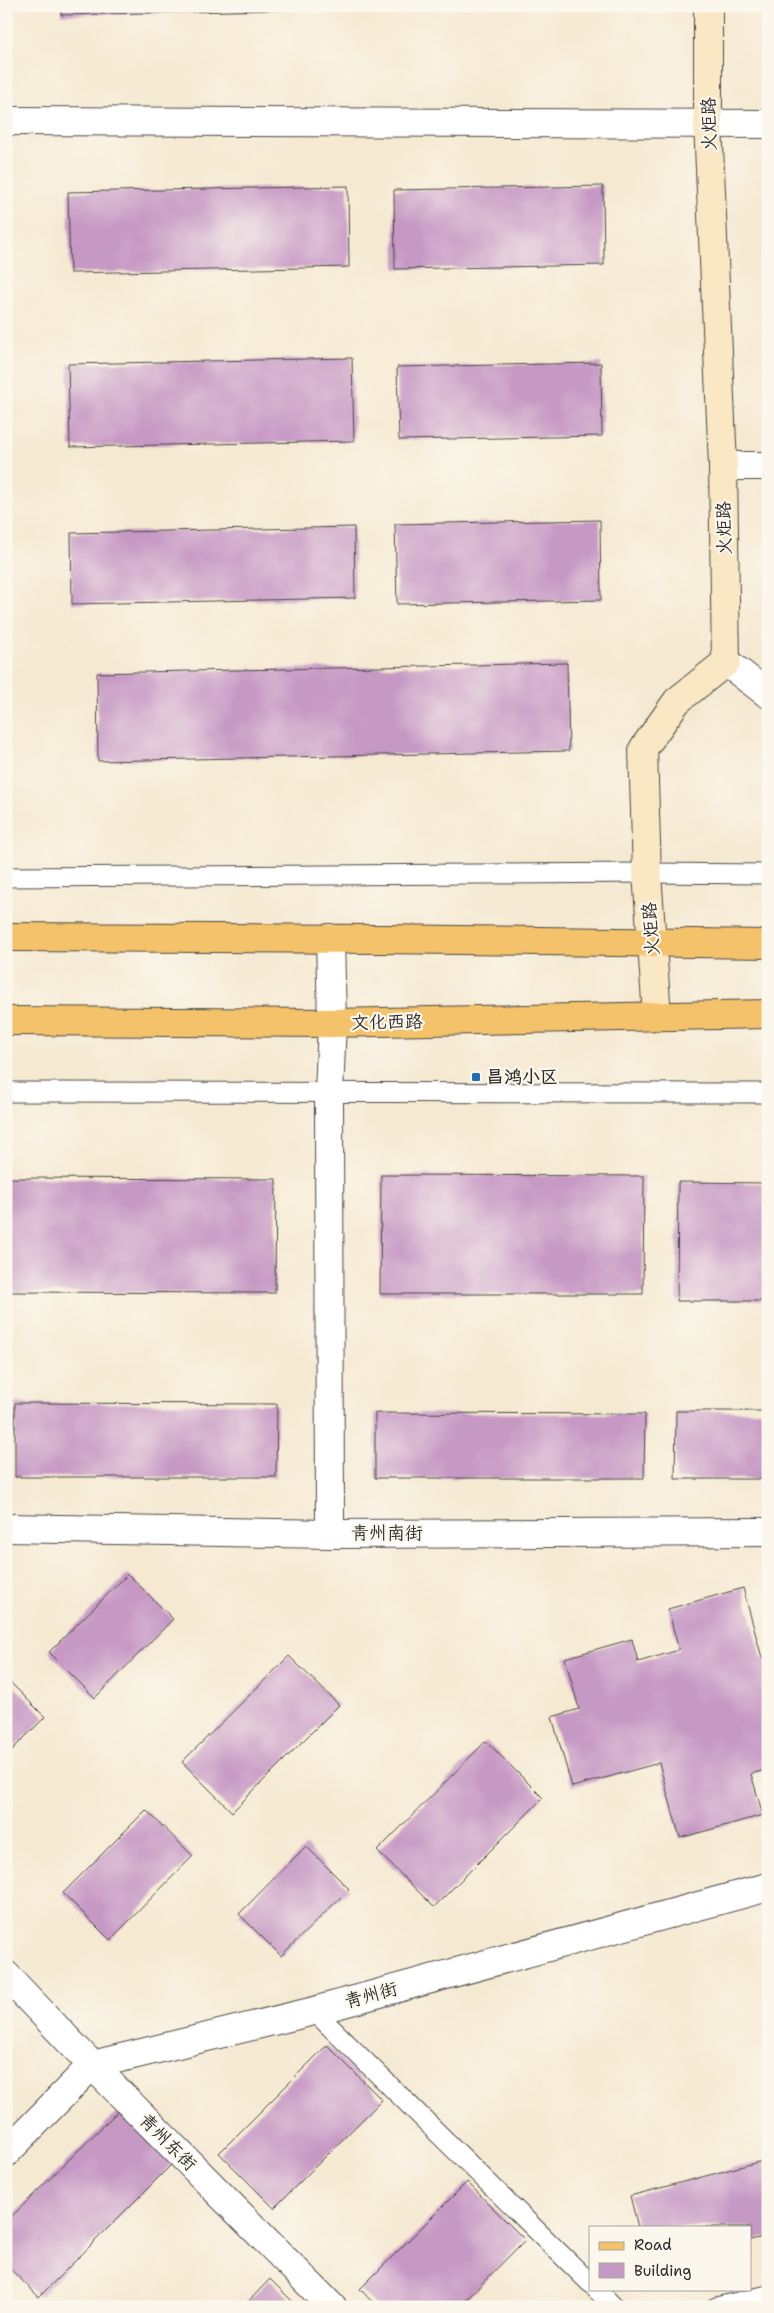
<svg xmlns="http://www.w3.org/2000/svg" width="774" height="2313" font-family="'Shantell Sans','LXGW WenKai TC',sans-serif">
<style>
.building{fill:#c698c4}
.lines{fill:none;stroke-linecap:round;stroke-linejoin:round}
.service-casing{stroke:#494844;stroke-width:21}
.minor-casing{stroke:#494844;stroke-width:30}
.secondary-casing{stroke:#494844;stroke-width:30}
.primary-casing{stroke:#494844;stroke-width:30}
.service{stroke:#fff;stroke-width:19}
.minor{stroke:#fff;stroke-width:28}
.secondary{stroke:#fae7c3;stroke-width:28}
.primary{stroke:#f3c26a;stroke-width:28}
.poi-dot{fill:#1f6fb2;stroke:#fbf7ec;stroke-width:2}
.labels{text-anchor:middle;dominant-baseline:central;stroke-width:4.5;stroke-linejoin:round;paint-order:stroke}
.street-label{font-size:18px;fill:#2b2b2b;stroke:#fbf7ec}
.poi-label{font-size:18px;font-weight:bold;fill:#2b2b2b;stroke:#fbf7ec;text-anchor:start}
</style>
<rect width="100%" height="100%" fill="#fbf7ec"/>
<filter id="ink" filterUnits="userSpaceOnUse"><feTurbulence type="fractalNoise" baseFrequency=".02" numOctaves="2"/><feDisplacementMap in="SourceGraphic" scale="10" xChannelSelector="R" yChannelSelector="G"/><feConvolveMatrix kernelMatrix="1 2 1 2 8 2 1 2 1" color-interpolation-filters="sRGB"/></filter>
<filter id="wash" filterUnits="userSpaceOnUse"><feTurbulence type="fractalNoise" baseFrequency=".0096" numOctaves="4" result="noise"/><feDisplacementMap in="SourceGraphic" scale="20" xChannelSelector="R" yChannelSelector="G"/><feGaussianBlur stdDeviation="1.12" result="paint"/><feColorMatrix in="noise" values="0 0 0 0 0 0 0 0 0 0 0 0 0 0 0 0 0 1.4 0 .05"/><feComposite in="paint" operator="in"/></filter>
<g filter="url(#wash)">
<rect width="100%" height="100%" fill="#f5e9d2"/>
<g id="blocks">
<path class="building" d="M61 6H315L316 9 61 15Z
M348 186 349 267 70 273 68 192Z
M603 186 604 265 395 269 394 190Z
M352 358 354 441 70 447 68 364Z
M601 363 602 436 399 440 397 367Z
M600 520 601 600 397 604 395 524Z
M354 527 355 598 72 604 71 533Z
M567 663 569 751 98 761 97 673Z
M381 1175 644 1176 643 1294H380Z
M6 1178 276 1179 275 1293 6 1292Z
M678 1182 768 1183V1301H677Z
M15 1403 277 1404 276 1477H15Z
M676 1411H768V1479H675Z
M375 1413 645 1414 644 1478H375Z
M128 1574 173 1619 95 1698 49 1652Z
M743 1588 762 1658 768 1656V1769L751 1774 763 1815 680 1838 659 1763 572 1787 552 1717 579 1709 565 1658 632 1639 638 1662 679 1650 668 1609Z
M289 1656 339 1705 232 1812 182 1762Z
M6 1678 45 1717 6 1756Z
M486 1741 543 1798 434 1907 377 1851Z
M146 1810 193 1856 110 1940 63 1893Z
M306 1846 349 1889 281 1956 239 1914Z
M327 2045 382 2100 274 2208 219 2153Z
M119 2110 173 2163 39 2297 6 2265V2222Z
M766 2160 768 2236 750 2240V2227H638L630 2196Z
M467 2182 525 2240 459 2307H377L360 2289Z
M270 2279 298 2307H243Z"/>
</g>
</g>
<g filter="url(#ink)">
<use href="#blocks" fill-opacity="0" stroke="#494844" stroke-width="1"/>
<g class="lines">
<g class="service-casing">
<path id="service" d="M6 877 647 873 768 874
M6 1092 768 1093
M314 2011 590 2283
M596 2289 614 2307
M716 2307 768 2295"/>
</g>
<g class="minor-casing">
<path id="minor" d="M6 121 768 124
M723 466H768
M726 662 768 694
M330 938 332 1023 329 1093 330 1534
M6 1528 330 1534 768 1532
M6 1975 92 2065 332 2307
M6 2153 92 2065 314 2011 768 1887"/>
</g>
<g class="secondary-casing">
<path id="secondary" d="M657 1016 647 873 643 749 677 701 726 662 723 466 708 123V6"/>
</g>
<g class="primary-casing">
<path id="primary" d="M6 937 380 939 768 944
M6 1021 332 1023 768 1014"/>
</g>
<use href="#service" class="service"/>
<use href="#minor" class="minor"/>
<use href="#secondary" class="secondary"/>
<use href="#primary" class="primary"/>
</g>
</g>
<rect class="poi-dot" x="471" y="1072" width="10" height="10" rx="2.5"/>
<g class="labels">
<g class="street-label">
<text transform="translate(709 124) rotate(-91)">火炬路</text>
<text transform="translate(724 528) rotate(-91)">火炬路</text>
<text transform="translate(651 929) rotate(-94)">火炬路</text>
<text transform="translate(387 1022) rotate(-1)">文化西路</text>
<text x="387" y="1533">青州南街</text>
<text transform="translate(371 1995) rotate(-15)">青州街</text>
<text transform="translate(168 2142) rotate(45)">青州东街</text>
</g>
<g class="poi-label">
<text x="486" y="1077">昌鸿小区</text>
</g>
</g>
<rect width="774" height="2313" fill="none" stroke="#fbf7ec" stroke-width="25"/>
<rect x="589" y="2226" width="162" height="65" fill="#fbf7ec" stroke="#a8a59f"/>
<rect x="599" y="2242" width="25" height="8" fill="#f3c26a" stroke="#a8a59f"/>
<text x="634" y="2250" font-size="15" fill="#2b2b2b">Road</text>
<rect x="599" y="2263" width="25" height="15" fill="#c698c4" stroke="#a8a59f"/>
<text x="634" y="2276" font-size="15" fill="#2b2b2b">Building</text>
</svg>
